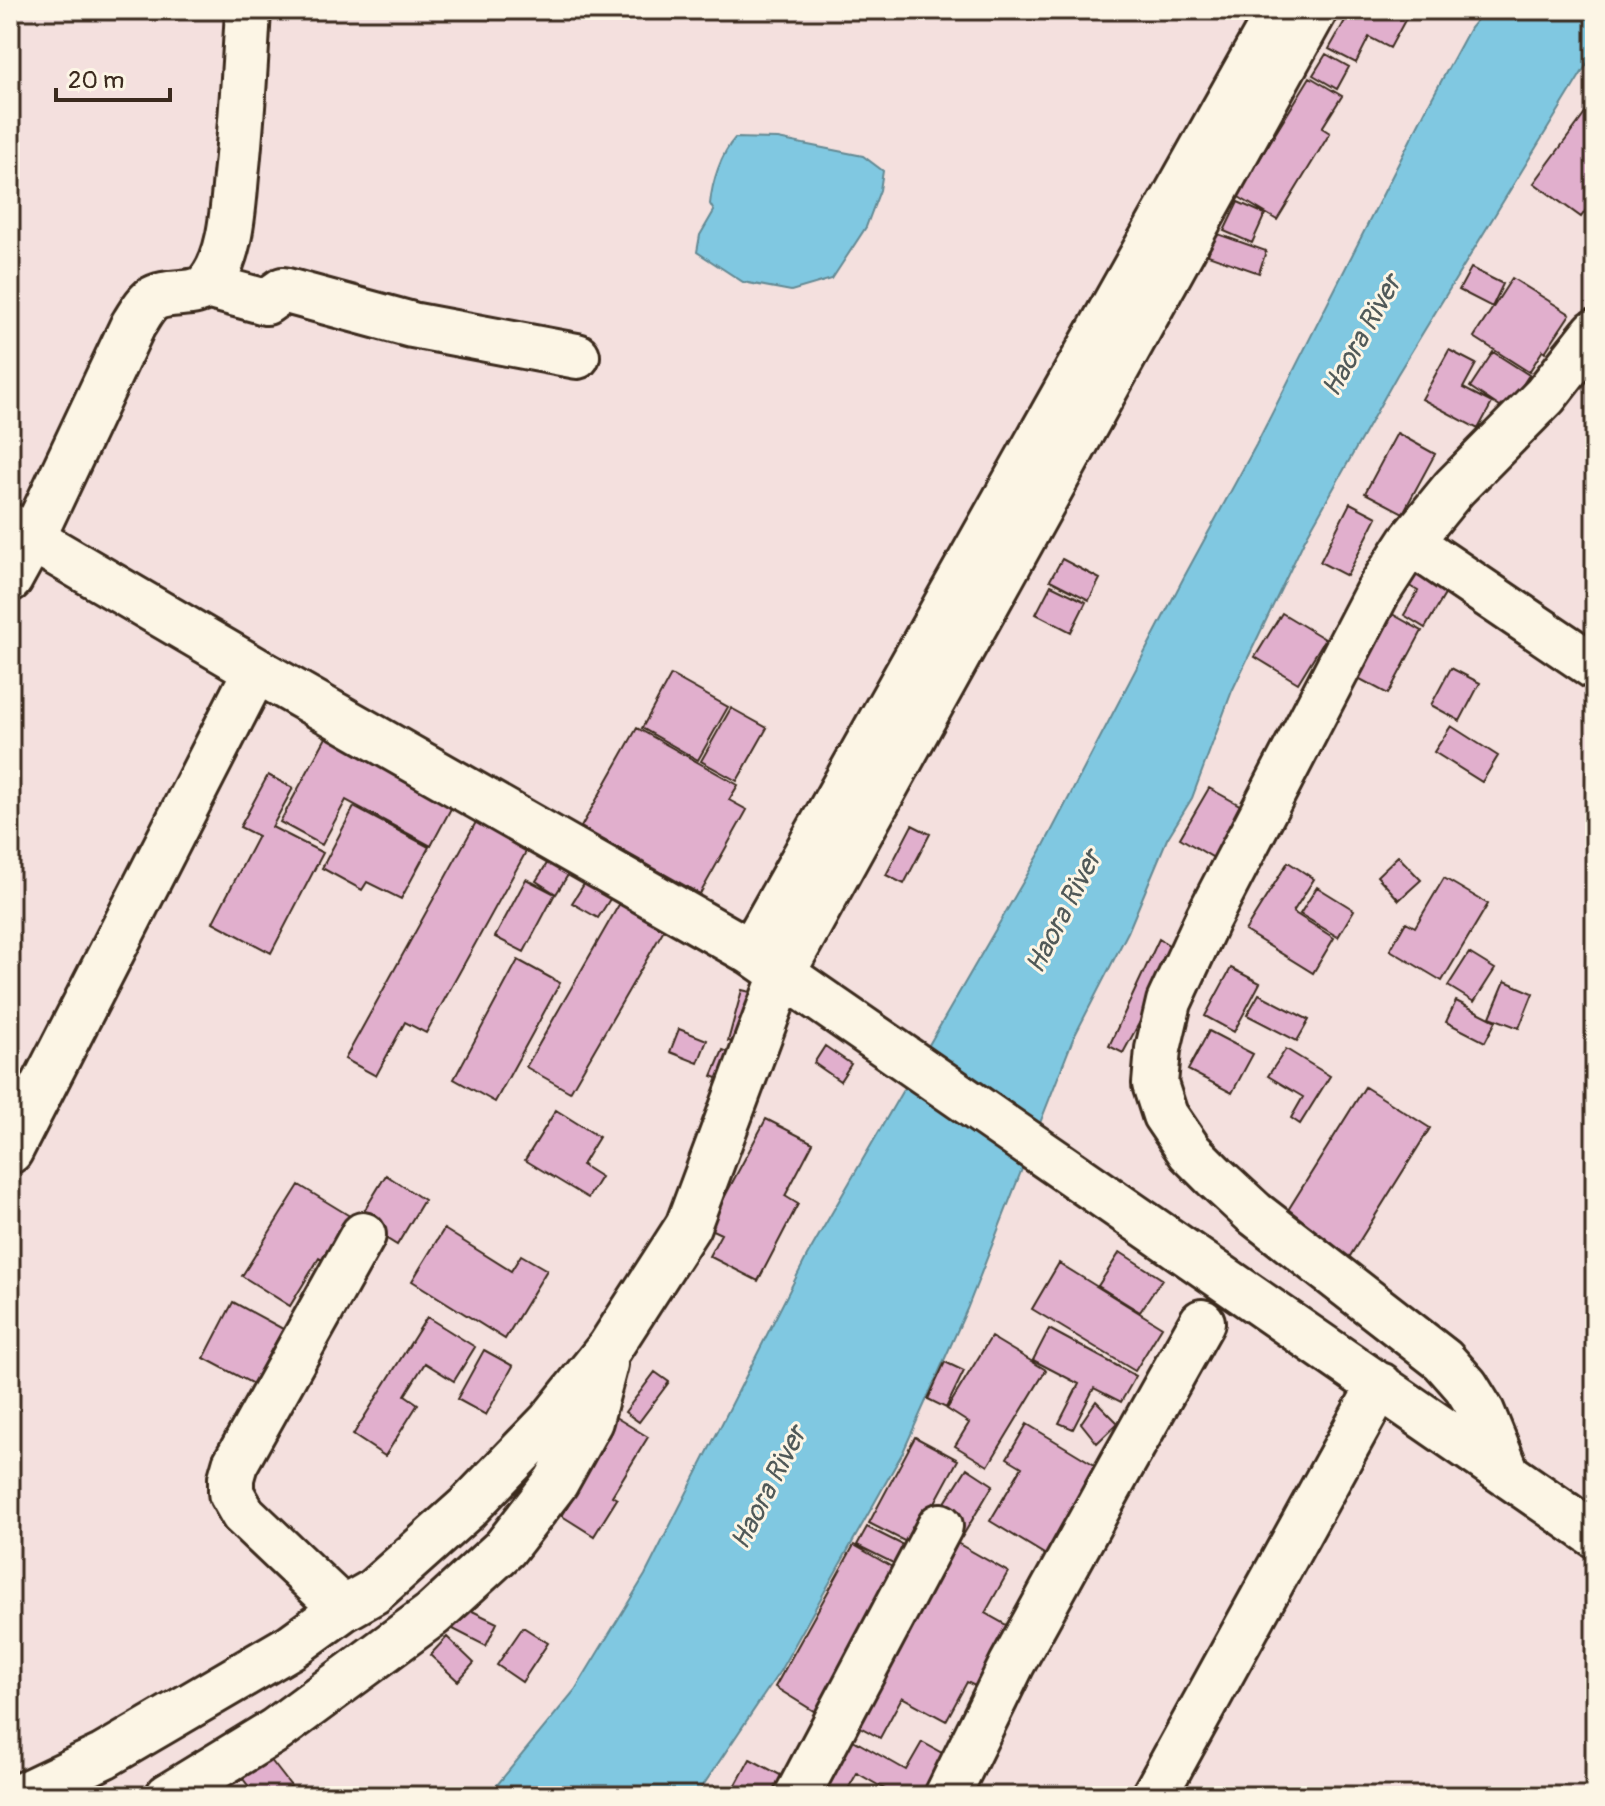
<svg xmlns="http://www.w3.org/2000/svg" width="1605" height="1806" font-family="Pangolin,sans-serif">
<style>
.water{fill:#80c8e1;stroke:#648993;stroke-width:2}
.building{fill:#e1afcd;stroke:#3b2a1e;stroke-width:2}
.lines{fill:none;stroke-linecap:round;stroke-linejoin:round}
.minor-casing{stroke:#3b2a1e;stroke-width:50}
.minor{stroke:#fcf5e5;stroke-width:44}
.labels{text-anchor:middle;dominant-baseline:central;stroke-width:6;stroke-linejoin:round;paint-order:stroke}
.water-label{font-size:28px;font-style:italic;fill:#505958;stroke:#fcf5e5}
</style>
<rect width="100%" height="100%" fill="#f4e0de"/>
<filter id="ink" filterUnits="userSpaceOnUse"><feTurbulence type="fractalNoise" baseFrequency=".0125" numOctaves="2"/><feDisplacementMap in="SourceGraphic" scale="16" xChannelSelector="R" yChannelSelector="G"/><feConvolveMatrix kernelMatrix="1 2 1 2 8 2 1 2 1" color-interpolation-filters="sRGB"/></filter>
<g filter="url(#ink)">
<path class="water" d="M1485 10H1595V51L1397 375 1304 541 1232 691 1192 798 1167 839 1128 932 1073 1039 967 1309 903 1452 780 1671 696 1796H488L575 1690 645 1575 807 1256 1041 851 1184 577 1256 445 1425 111 1470 28Z
M735 138 778 139 863 156 883 171 880 190 866 227 832 279 791 291 743 282 697 252 700 235 714 211 710 204C712 182 721 154 735 138Z"/>
<path class="building" d="M1351 10H1409L1410 11 1390 48 1369 37 1356 63 1329 49Z
M1326 54 1349 67 1337 89 1313 75Z
M1310 77 1342 96 1322 128 1330 133 1277 220 1237 196Z
M1595 100V197L1581 217 1534 183Z
M1238 202 1265 214 1252 243 1224 231Z
M1215 233 1266 251 1259 273 1208 255Z
M1471 268 1503 284 1492 307 1459 290Z
M1512 278 1570 314 1545 352 1543 350 1529 372 1474 337Z
M1573 321 1586 331 1567 355 1554 344Z
M1449 350 1476 364 1463 388 1492 403 1478 429 1422 399Z
M1493 352 1529 375 1506 411 1470 387Z
M1397 433 1435 454 1403 513 1365 493Z
M1350 503 1377 517 1347 576 1320 562Z
M1406 552 1453 581 1425 628 1404 615 1418 591 1392 576Z
M1062 559 1100 579 1089 600 1050 580Z
M1051 585 1086 602 1071 632 1036 614Z
M1378 606 1422 631 1388 694 1343 670Z
M1282 613 1325 639 1298 683 1255 657Z
M1451 668 1480 683 1460 721 1431 705Z
M671 675 728 707 698 760 642 728Z
M731 708 767 728 737 781 701 761Z
M1451 726 1498 756 1482 782 1434 752Z
M637 728 738 785 729 800 747 810 700 894 581 827Z
M329 732 455 801 431 846 346 800 322 845 280 822Z
M268 775 293 788 272 827 323 853 271 953 213 922 258 836 240 827Z
M1209 788 1243 807 1214 858 1180 838Z
M354 807 429 847 401 899 367 882 362 890 322 868Z
M476 822 527 850 426 1033 405 1022 376 1076 345 1059Z
M912 825 930 834 904 884 886 875Z
M553 854 573 867 556 894 536 881Z
M1398 856 1421 880 1399 900 1377 876Z
M1288 862 1314 879 1293 912 1334 938 1313 973 1245 931Z
M590 875 615 891 598 918 572 903Z
M1444 878 1488 904 1442 981 1390 950 1406 922 1415 927Z
M526 879 555 894 524 952 495 937Z
M1317 887 1354 910 1338 937 1300 914Z
M621 901 666 926 570 1092 526 1067Z
M1159 939 1187 956 1163 979 1123 1053 1109 1046Z
M1469 953 1495 969 1474 1002 1448 986Z
M518 960 560 983 495 1102 454 1079Z
M1231 968 1260 983 1234 1032 1205 1016Z
M1505 981 1533 993 1519 1028 1490 1017Z
M742 990 763 995 750 1046 728 1041Z
M1259 994 1309 1020 1297 1041 1247 1015Z
M1456 1001 1496 1021 1485 1042 1446 1022Z
M679 1029 707 1040 698 1063 670 1052Z
M1209 1031 1253 1054 1232 1093 1188 1070Z
M825 1046 851 1064 840 1081 814 1063Z
M1286 1049 1330 1076 1300 1124 1291 1118 1303 1097 1268 1076Z
M723 1050 748 1060 737 1086 712 1076Z
M1365 1087 1430 1128 1345 1264 1280 1223Z
M556 1110 599 1137 582 1165 601 1177 588 1198 525 1160Z
M766 1119 813 1143 785 1196 798 1204 758 1281 709 1256 721 1234 708 1228Z
M386 1175 424 1200 397 1245 358 1221Z
M299 1185 353 1218 326 1262 319 1258 290 1306 242 1276Z
M444 1229 511 1271 521 1255 547 1270 505 1339 412 1281Z
M1120 1252 1162 1279 1140 1312 1098 1286Z
M1059 1263 1162 1327 1135 1371 1032 1309Z
M233 1302 283 1329 253 1384 204 1358Z
M427 1317 475 1347 454 1381 425 1363 405 1395 418 1404 385 1456 353 1435Z
M1049 1329 1136 1376 1121 1402 1094 1388 1073 1429 1059 1423 1079 1384 1033 1360Z
M991 1337 1046 1370 988 1466 955 1446 969 1423 947 1409Z
M484 1350 513 1366 486 1415 457 1399Z
M945 1362 964 1371 946 1408 928 1399Z
M655 1372 669 1382 639 1422 625 1412Z
M1096 1401 1118 1423 1097 1443 1081 1423Z
M602 1409 648 1437 612 1496 617 1499 594 1536 562 1516 583 1482 564 1471Z
M1027 1424 1098 1467 1046 1555 990 1521 1022 1467 1007 1458Z
M915 1437 958 1460 912 1545 869 1523Z
M967 1468 993 1485 962 1537 934 1520Z
M867 1527 907 1547 897 1565 857 1545Z
M943 1535 1008 1572 985 1613 1015 1630 983 1690 967 1682 946 1721 902 1697 880 1738 853 1723Z
M854 1545 899 1571 817 1713 775 1687Z
M464 1607 497 1623 486 1646 453 1629Z
M523 1627 548 1643 522 1682 497 1665Z
M447 1637 474 1663 458 1681 430 1655Z
M839 1732 906 1770 922 1742 949 1757 927 1796H897L857 1773 844 1796H838L810 1780Z
M263 1750 291 1786 279 1796H256L237 1771Z
M750 1759 786 1778 777 1796H730Z"/>
<g class="lines">
<g class="minor-casing">
<path id="minor" d="M207 286 266 302 283 290 412 325 577 356
M10 526 256 670 751 952 1595 1535
M1410 542 1595 667
M10 579 32 539 133 325C139 316 143 307 151 300 168 288 196 299 209 283 231 257 233 208 236 176 242 121 245 66 248 10
M751 952 1280 10
M10 1151 256 670
M1507 1473 1482 1412 1466 1386 1443 1360 1254 1213 1214 1176 1190 1152 1165 1115 1155 1084 1158 1049 1169 1002 1208 918 1377 593 1410 542 1454 488 1545 396 1595 332
M343 1609 243 1514 231 1493V1478L235 1464 363 1235
M20 1796 104 1756 292 1646 343 1609 373 1592 467 1508 550 1422 610 1347 688 1226 783 972 1315 10
M168 1796 276 1730 433 1614 505 1548 556 1482 590 1421 605 1364
M797 1796 940 1526
M947 1796 1012 1664 1120 1468 1202 1322
M1154 1796 1380 1385"/>
</g>
<use href="#minor" class="minor"/>
</g>
</g>
<g class="labels">
<g class="water-label">
<text transform="translate(1362 336) rotate(-61)">Haora River</text>
<text transform="translate(1064 912) rotate(-63)">Haora River</text>
<text transform="translate(769 1488) rotate(-63)">Haora River</text>
</g>
</g>
<rect width="1605" height="1806" fill="none" stroke="#fcf5e5" stroke-width="40"/>
<rect x="20" y="20" width="1565" height="1766" fill="none" stroke="#3b2a1e" stroke-width="3" filter="url(#ink)"/>
<path d="M56 88v12h114v-12" fill="none" stroke="#3b2a1e" stroke-width="4"/>
<text x="68" y="88" font-size="24" fill="#3b2a1e" stroke="#fcf5e5" stroke-width="6" paint-order="stroke">20 m</text>
</svg>
